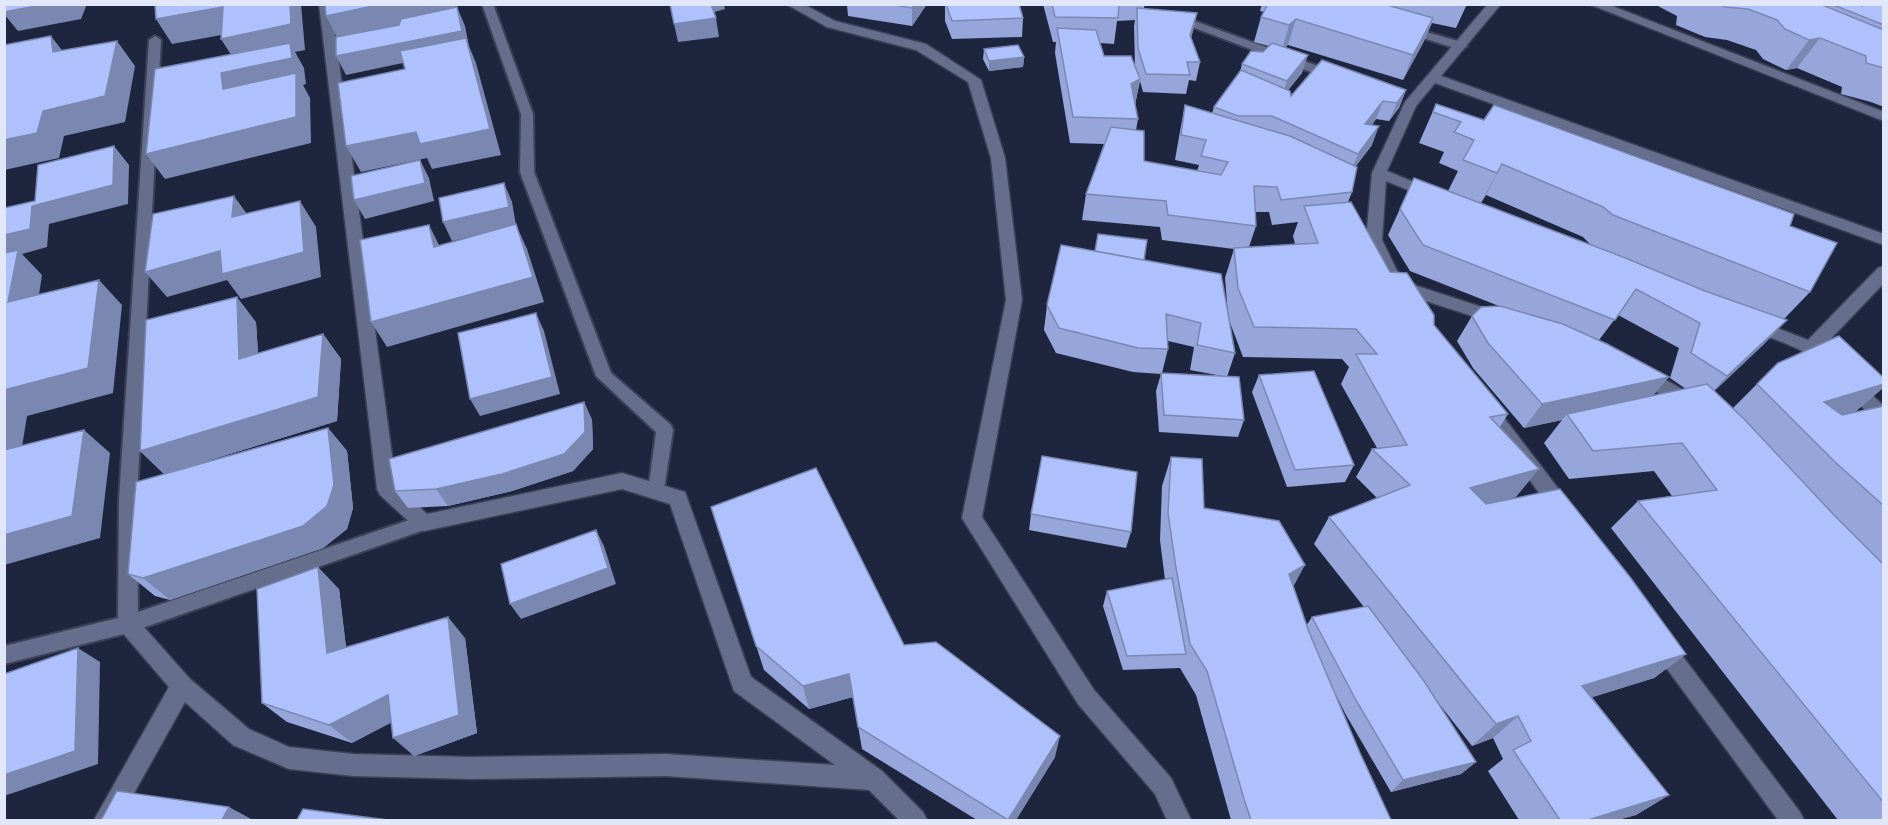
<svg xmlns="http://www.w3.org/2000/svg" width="1888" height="825" font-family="Inter,sans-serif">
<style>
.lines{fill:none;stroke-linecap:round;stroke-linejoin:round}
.service-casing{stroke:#3d4158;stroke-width:4}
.minor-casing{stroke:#3d4158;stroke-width:3}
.service{fill:#656e8c;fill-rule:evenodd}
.minor{fill:#656e8c;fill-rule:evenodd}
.wall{fill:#96a6da;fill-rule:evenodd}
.shaded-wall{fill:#7a87b1}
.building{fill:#afc1fd;stroke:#7a87b1;stroke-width:1.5}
</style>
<rect width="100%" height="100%" fill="#1e253f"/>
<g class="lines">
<g class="service-casing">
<path id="service" d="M482 4H493L533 114 534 172 611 373 671 425 673 430 663 497 657 499 651 497 648 492 656 432 596 376 520 172 521 114Z
M1175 14 1337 73 1339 76 1337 79H1329L1171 19 1169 17Z
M1405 26 1465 43 1467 46 1461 50 1401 31V27Z
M155 36 161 40 137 499 138 612 424 515 430 518 433 523 430 528 128 633 4 664V646L118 618 119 499 149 40Z"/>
</g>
<g class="minor-casing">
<path id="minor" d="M319 4H331L396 485 427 514 622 473 685 492 751 677 882 771 923 812 927 820H899L869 790 666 776 471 779 353 776 289 769 233 745 185 702 119 820H94L169 687 121 631 118 624 121 617 128 614 135 617 190 679 249 729 289 747 353 754 471 757 666 754 835 765 734 691 670 504 622 489 424 531 417 529 380 495 377 489Z
M786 4H803L835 21 926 44 981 80 1005 158 1022 300 982 517 1094 690 1171 778 1191 820H1167L1155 794 1078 704 962 518 1006 300 991 158 968 82 916 50 827 27Z
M1488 4H1501L1441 76 1884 234V245L1435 83 1416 106 1387 171 1438 192 1441 195 1433 200 1386 181 1382 240 1402 281 1506 315 1508 319 1506 323 1500 325 1392 290 1366 240 1372 173 1405 102Z
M1589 4H1607L1884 112V121Z
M1884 266V283L1822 348 1838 365 1835 370C1820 374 1815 359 1804 352 1786 342 1764 336 1745 328L1743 324 1745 320 1751 318 1808 340 1878 268Z
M1639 369C1656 375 1691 390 1699 406L1696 411 1690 413 1684 411 1657 392 1633 381 1630 376 1633 371Z
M1849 377 1855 379 1884 406V424L1878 422 1843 389 1840 384 1843 379Z
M1486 400 1492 402 1570 504 1573 510 1570 516 1563 518 1556 516 1480 412 1477 407 1480 402Z
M1661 634 1668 637 1800 812 1804 820H1778L1654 651 1650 644 1654 637Z"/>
</g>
<use href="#service" class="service"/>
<use href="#minor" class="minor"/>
</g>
<path class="wall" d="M845 4H927L912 26 848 16 847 5Z
M945 4H1019L1023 18 1022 37 952 39 945 21Z
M1043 4H1145L1144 8 1193 31 1191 38 1200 62 1196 81 1189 80 1186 94 1143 92 1140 81 1135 105 1138 119 1136 130 1144 161 1197 171 1199 165 1175 160 1180 131 1185 105 1212 113 1214 107 1240 72 1242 64 1263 52 1269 46 1254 42 1261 17 1264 12 1260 11 1262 4H1467L1456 28 1432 23 1423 43 1403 80 1288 45 1285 47 1302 73 1288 90 1291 96 1406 90 1399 108 1389 121 1376 119 1372 125V145L1356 166 1352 192 1348 202 1390 272 1508 414 1500 427 1516 497 1506 499 1686 654 1654 678 1592 697 1669 795 1636 815 1617 820H1519L1488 771 1503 759 1493 738 1472 746 1437 701 1476 762 1461 774 1391 792 1346 715 1336 695 1360 753 1391 820H1231L1196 695 1180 668 1123 670 1103 606 1107 591 1165 580 1160 540 1162 486 1171 457 1204 508 1293 587 1306 626 1312 617 1364 607 1314 544 1329 517 1377 498 1356 477 1372 449 1377 448 1341 384 1349 367 1342 359 1243 357 1229 320 1235 353 1227 377 1244 420 1238 437 1159 432 1156 391 1161 374 1133 372 1056 353 1044 330 1047 305 1144 260 1228 315 1225 278 1234 249 1162 240 1160 227 1082 220 1086 194 1104 144 1070 143 1055 53 1056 42H1053ZM1135 20 1134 26 1135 67 1104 56 1100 43 1114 44 1117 21ZM1255 212H1269L1272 225 1298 222 1293 236 1295 244 1249 247 1256 226ZM1168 341 1194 347 1190 370 1222 376 1162 373 1168 349Z
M1654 4H1858L1862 6 1884 4V107L1871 102 1841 94 1842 87 1797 68 1786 70 1763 59 1756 50 1727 40 1705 37 1676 25 1677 16Z
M984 49 1024 57 1023 67 989 71 983 59Z
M1436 104 1790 226 1810 292 1784 319 1787 320 1763 345 1714 391 1733 408 1757 384 1884 378V387L1855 412 1884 406V820H1838L1611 528 1638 501 1672 496 1654 471 1569 479 1544 443 1562 420 1524 428 1473 368 1457 341 1472 316 1499 306 1410 271 1388 235 1414 178 1448 191 1458 171 1439 163 1444 152 1419 143ZM1486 195 1583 237 1592 246 1481 203ZM1618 315 1679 348 1670 378 1686 389 1653 396 1599 340Z
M256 322 258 354 323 334 341 359 337 421 197 464 328 428 347 451 353 508 347 529 323 548 170 600 155 596 128 574 164 474 140 451Z
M1259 375 1354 465 1345 482 1287 487 1252 392Z
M584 402 592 420 593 449 573 471 512 491 448 506 408 508 395 491Z
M711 507 904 645 1055 757 1016 820H977L862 749 853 697 809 709 764 670Z
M1031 514 1131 532 1126 548 1029 530Z
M339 589 346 647 465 638 477 733 414 756 391 722 352 743 287 722 262 703Z"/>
<path class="shaded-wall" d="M46 4H87L81 19 18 31 4 14V12Z
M290 4H301L305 50 295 52 304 68 306 84 303 85 310 98 311 143 165 179 146 154 223 89 221 73 237 64 221 39Z
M382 4H455L458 16 339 41 326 16Z
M709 4H724L725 9 711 13Z
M914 4H927L912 26V8Z
M223 7 238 32 172 44 156 19Z
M457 7 465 26 469 46 476 63 501 155 432 169 427 158 361 172 346 146 469 49 346 75 336 56Z
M1197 13 1193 31 1186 53 1190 35Z
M716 18 719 37 678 42 674 24Z
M1433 18 1423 43 1403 80 1413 55Z
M1296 19 1288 45 1282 50 1289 25Z
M51 36 71 62 53 52Z
M1820 38 1797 68 1786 70 1809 40Z
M117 41 135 66 125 122 64 136 59 158 4 170V140L43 111Z
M1308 55 1302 73 1281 99 1287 81Z
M1024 57 1023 67 989 71V61Z
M1140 79 1135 105 1131 84Z
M1406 90 1399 108 1389 121 1397 103Z
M1383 101 1376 119 1358 143 1365 124Z
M1379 126 1372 145 1351 172 1358 154Z
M114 146 129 165 128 204 49 224 47 247 22 254 42 275 34 327 8 302 4 258V235L32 206Z
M420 160 429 178 434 201 365 219 354 200Z
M1502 164 1486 195 1480 204 1497 173Z
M504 183 512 202 516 225 527 249 544 302 387 347 371 322 516 225 452 241 443 222Z
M234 196 252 221 232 217Z
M300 201 316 227 321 277 241 299 227 280 167 297 145 272Z
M429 225 442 251 434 247Z
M99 280 122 305 113 393 27 416 21 453 4 458V377Z
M237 297 256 322 260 384 239 359Z
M536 313 544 331 560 394 480 416 470 399Z
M1787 320 1763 345 1704 401 1727 376Z
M323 334 341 359 337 421 165 474 140 451Z
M1669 377 1648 402 1567 414 1562 420 1524 428 1542 404Z
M1884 384V387L1855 412 1802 429 1824 402Z
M584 402 592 420 593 449 573 471 512 491 448 506 436 489Z
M328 428 347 451 353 508 347 529 323 548 170 600 143 578Z
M84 430 110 453 100 538 4 565V535Z
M1539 469 1516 497 1450 516 1470 488Z
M596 530 604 546 616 584 521 619 510 604Z
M1305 565 1291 591 1289 574Z
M318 567 339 589 349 673 327 653Z
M448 617 465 638 477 733 414 756 393 738Z
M78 648 100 662 98 764 4 796V775Z
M1686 654 1654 678 1555 709 1582 686Z
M849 674 853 697 809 709 803 686Z
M388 695 408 714 352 743 329 725Z
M1518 716 1493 738 1472 746 1496 724Z
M1060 736 1055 757 1016 820H1008Z
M1476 762 1461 774 1391 792 1403 780Z
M1669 795 1636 815 1617 820H1588Z
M229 807 253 820H222Z"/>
<path class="building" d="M4 4H46L4 12Z
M155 4H290L291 24 221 39 223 7 156 19Z
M325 4H382L326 16Z
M670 4H711L716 18 674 24Z
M889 4H914L912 8Z
M946 4H1019L1023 18 952 21Z
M1052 4H1119L1118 18 1055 17Z
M1268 4H1384L1433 18 1413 55 1296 19 1289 25 1261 17Z
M1720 4H1820L1884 30V68L1866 63V56L1820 38 1809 40 1785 29 1777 20 1748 9 1725 7Z
M1831 4H1858L1862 6 1863 4H1884V25Z
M457 7 462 31 336 56V37L399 25 401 19Z
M1137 8 1197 13 1190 35 1200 62H1187L1190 75 1146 74 1138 48Z
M1057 28 1096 30 1104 56H1131L1140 79 1131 84 1138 119 1073 117Z
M51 36 53 52 117 41 105 96 43 111 37 133 4 140V45Z
M466 38 490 129 420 144 416 132 346 146 338 83 405 69 400 51Z
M290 43 292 58 221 73 223 89 296 73V117L146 154 155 69Z
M1272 43 1308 55 1287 81 1242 64 1251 51 1263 52Z
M1018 45 1024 57 989 61 984 49Z
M1322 60 1406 90 1397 103 1383 101 1365 124 1379 126 1358 154 1272 116H1238L1214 107 1241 70 1290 91 1291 96Z
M1436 104 1484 120 1494 105 1794 214 1790 226 1837 243 1810 292 1613 215 1603 207 1502 164 1497 173 1463 160 1474 140 1454 132 1461 122 1433 112Z
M1185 105 1290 136 1357 167 1352 192 1281 200 1277 187 1254 186 1256 226 1168 215 1166 201 1086 194 1111 127 1144 131V161L1221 175 1228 162 1201 156 1206 140 1181 135Z
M114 146 113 185 32 206 30 229 4 235V208L35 201 38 165Z
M420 160 425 183 354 200 351 176Z
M1414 178 1623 257 1705 291 1787 320 1727 376 1691 353 1700 323 1636 289 1615 320 1423 245 1400 209Z
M504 183 509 207 443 222 439 198Z
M234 196 232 217 300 201 304 252 222 274 220 251 145 272 153 214Z
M1351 202 1390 272 1407 273 1434 315V325L1508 414 1490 417 1539 469 1470 488 1486 504 1560 489 1630 577 1686 654 1582 686 1669 795 1588 820H1560L1513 750 1531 741 1518 716 1496 724 1329 517 1410 485 1372 449 1407 445 1356 354H1377L1356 329 1254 327 1238 288 1234 248 1318 243 1304 206Z
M516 224 533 277 371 322 360 240 429 225 434 247Z
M1098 234 1147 240 1144 260 1095 251Z
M1061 245 1221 274 1235 353 1197 345 1201 323 1166 314 1168 349 1138 348 1059 328 1047 305Z
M18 250 8 302 99 280 88 368 4 390V253Z
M237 297 239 359 323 334 318 397 140 451 146 320Z
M1500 306 1563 324 1607 344 1669 377 1542 404 1488 343 1472 316 1481 307Z
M536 313 552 377 470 399 458 333Z
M1839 336 1884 378V384L1824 402 1842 415 1884 406V506L1835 462 1757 384 1778 363Z
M1314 371 1354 465 1295 470 1259 375Z
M1161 373 1239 377 1244 420 1164 415Z
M1707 384 1744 419 1834 515 1884 565V803L1638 501 1717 490 1682 443 1593 451 1567 414Z
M584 402 585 432 564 454 502 474 436 489 395 491 389 459Z
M328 428 334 485 327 506 303 526 143 578 128 574 136 482Z
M84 430 72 516 4 535V450Z
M1042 456 1137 472 1131 532 1031 514Z
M1171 457 1202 459 1204 508 1279 521 1305 565 1289 574 1309 632 1360 753 1391 820H1251L1244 799 1207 671 1190 644 1176 568 1168 513Z
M816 468 904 645 936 642 1060 736 1008 820 858 727 849 674 803 686 756 646 711 507Z
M596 530 608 568 510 604 501 564Z
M318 567 327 653 448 617 459 715 393 738 388 695 329 725 262 703 257 589Z
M1172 578 1186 654 1127 656 1107 591Z
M1368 606 1424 681 1476 762 1403 780 1357 702 1312 617Z
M78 648 75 751 4 775V674Z
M117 791 229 807 222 820H101Z
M303 809 388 820H297Z"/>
<rect width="1888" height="825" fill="none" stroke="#e1e7f8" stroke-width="12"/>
</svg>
